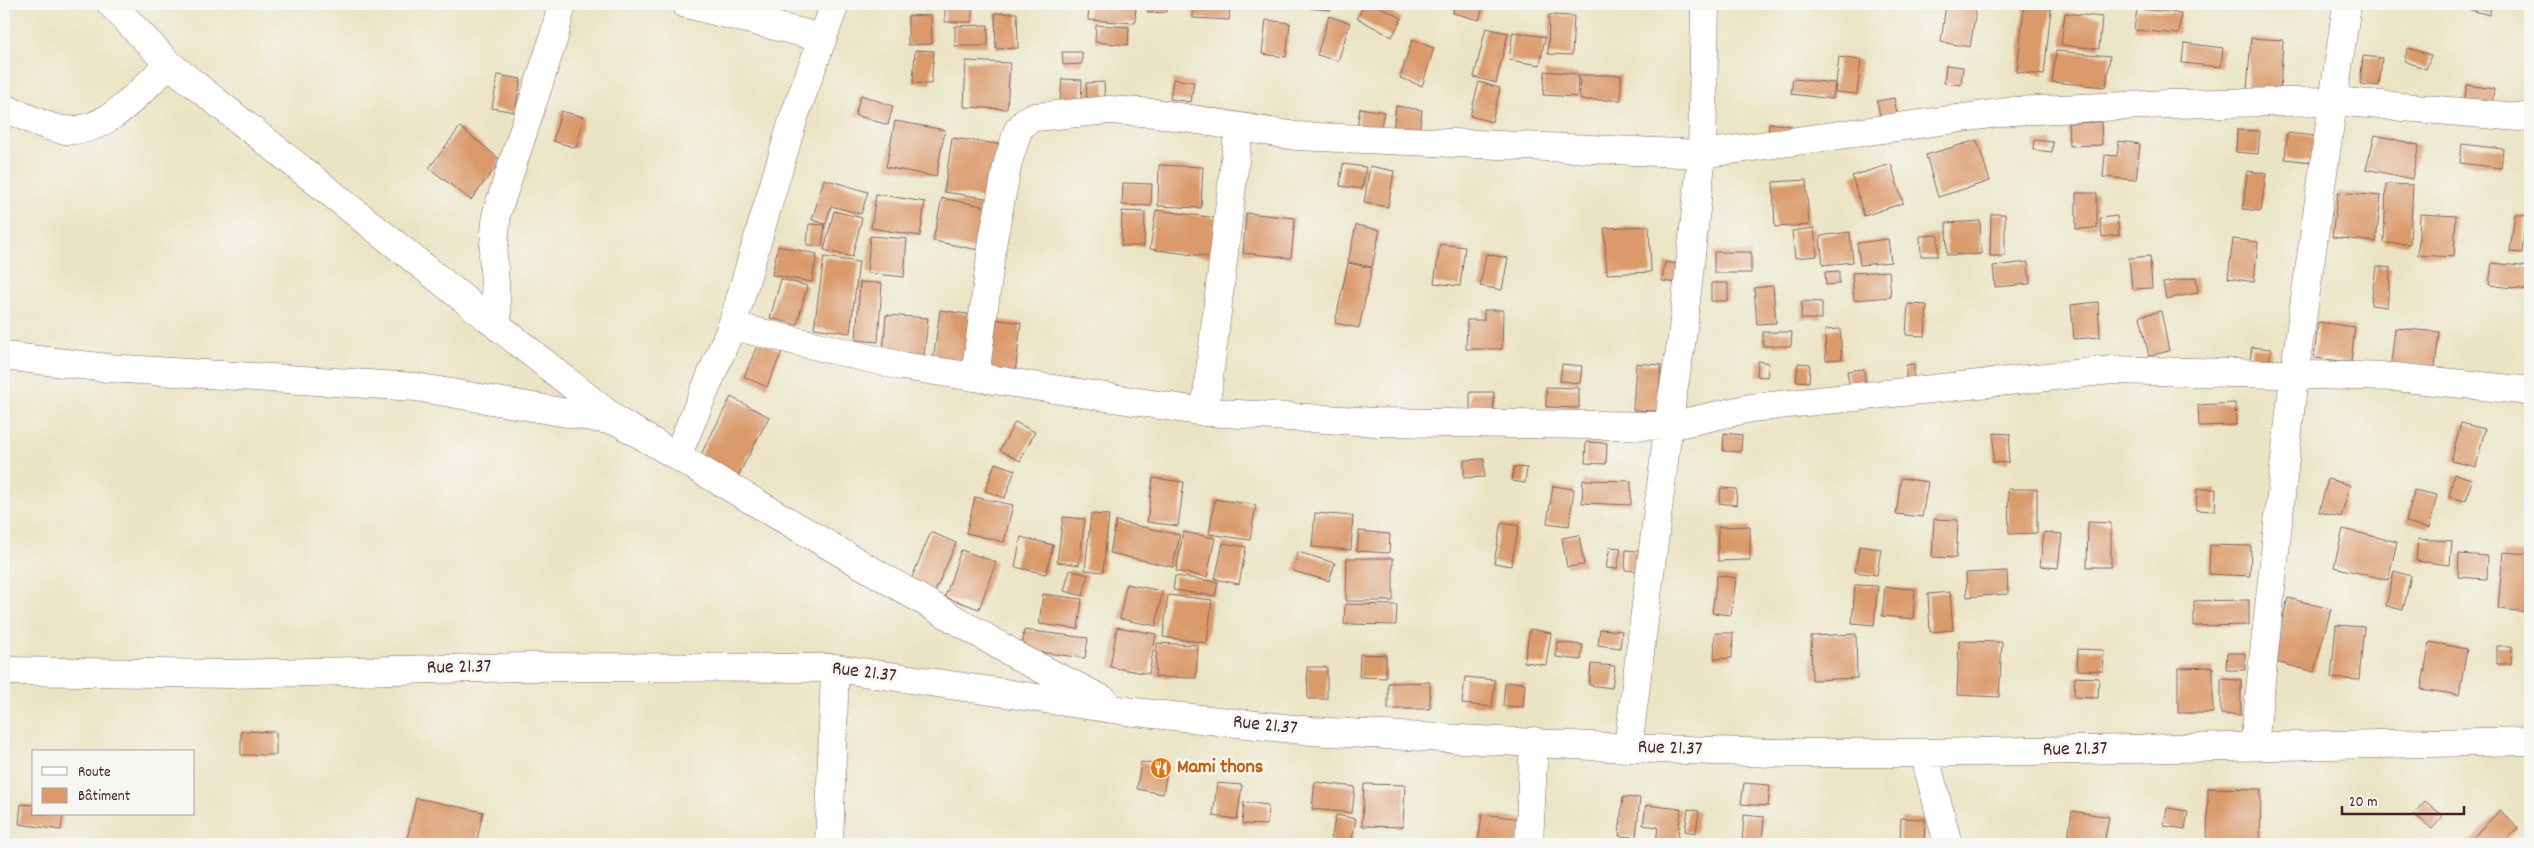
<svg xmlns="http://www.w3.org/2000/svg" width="2534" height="848" font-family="Dekko,sans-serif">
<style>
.building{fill:#da9a6a}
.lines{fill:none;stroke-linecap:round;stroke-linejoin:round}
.street-casing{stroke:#826461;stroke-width:29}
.street{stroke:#fff;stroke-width:28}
.labels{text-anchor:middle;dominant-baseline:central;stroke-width:5;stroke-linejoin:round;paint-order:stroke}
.street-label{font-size:20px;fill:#4a1f2b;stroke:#f6f6f2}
.food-label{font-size:20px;font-weight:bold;fill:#c56008;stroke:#f6f6f2;text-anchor:start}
</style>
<rect width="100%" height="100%" fill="#f6f6f2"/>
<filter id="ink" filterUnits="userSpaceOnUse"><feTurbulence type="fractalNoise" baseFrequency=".02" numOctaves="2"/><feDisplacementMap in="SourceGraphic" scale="10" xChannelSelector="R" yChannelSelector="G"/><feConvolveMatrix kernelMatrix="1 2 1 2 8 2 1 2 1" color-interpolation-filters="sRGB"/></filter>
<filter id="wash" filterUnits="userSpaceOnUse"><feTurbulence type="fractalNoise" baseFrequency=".0096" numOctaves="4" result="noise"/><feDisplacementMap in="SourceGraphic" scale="20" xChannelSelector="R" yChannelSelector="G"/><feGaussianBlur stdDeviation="1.12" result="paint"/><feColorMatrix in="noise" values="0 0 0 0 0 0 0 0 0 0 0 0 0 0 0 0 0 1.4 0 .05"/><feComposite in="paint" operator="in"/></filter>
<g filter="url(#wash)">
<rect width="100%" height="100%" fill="#ebe4c4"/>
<g id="blocks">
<path class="building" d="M913 4H930V10L913 9Z
M945 4H972V22H945Z
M1089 4H1136L1135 23 1088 20Z
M1148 4H1167V12L1148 13Z
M1193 4H1230L1229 20 1193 18Z
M1310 4H1332L1331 10 1310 8Z
M1365 4H1374L1402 18 1392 37 1357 18Z
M1455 4H1484L1479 20 1453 13Z
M1946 4H1977L1970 47 1941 42Z
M2457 4H2492L2489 15 2457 6Z
M2024 6 2051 9 2044 75 2017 72Z
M2137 9 2181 13 2179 34 2134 30Z
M995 13H1017L1018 48 996 49Z
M2065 13 2102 17 2099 49 2061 45Z
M931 15 932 44 908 45V16Z
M1549 15 1574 16 1572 55 1548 54Z
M1329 16 1350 23 1338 61 1317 55Z
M1266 20 1290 23 1286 57 1262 54Z
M988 25V46H955V26Z
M1096 25 1129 27 1128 45 1095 42Z
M1486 28 1508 33 1496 83 1474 77Z
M1513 32 1545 37 1540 65 1509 60Z
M2251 38 2283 40 2280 92 2247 90Z
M1412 40 1434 48 1422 86 1400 78Z
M2184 43 2223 48 2221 67 2182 63Z
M2408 48 2431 55 2426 69 2404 61Z
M915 50 934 51 931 84 913 83Z
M2056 51 2110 56 2106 87 2052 82Z
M1062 52H1082V64L1063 65Z
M2363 56 2382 58 2379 86 2360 84Z
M1839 57 1861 60 1857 94 1835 92Z
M966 61 1010 63 1007 109 964 107Z
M1946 65 1963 67 1961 85 1944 83Z
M1545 71 1578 74 1577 97 1543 95Z
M498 75 521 79 515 112 492 108Z
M1579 75H1621V100H1580Z
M1062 79 1082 80 1081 101H1060Z
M1173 79 1194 82 1191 102 1170 99Z
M1793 79 1835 83 1833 99 1791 94Z
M1104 82 1105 99 1087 100 1086 83Z
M1479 82 1500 88 1492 122 1470 116Z
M2467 85 2494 89 2491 112 2463 108Z
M861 95 893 106 888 125 855 115Z
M1894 98 1898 118 1881 121 1877 101Z
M1396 106 1422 110 1419 133 1393 130Z
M1360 108 1384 112 1380 131 1357 127Z
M561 111 584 117 576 148 553 141Z
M895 121 945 130 936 177 886 167Z
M2101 122 2102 145 2069 146 2068 123Z
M1769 123 1792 126 1790 140 1768 137Z
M460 127 501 160 471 200 429 168Z
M2237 130 2260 131 2258 154 2236 152Z
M2287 133 2314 136 2311 162 2285 159Z
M2375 135 2419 145 2412 179 2366 169Z
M952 138 999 144 992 199 944 192Z
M1977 140 1990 181 1938 197 1926 155Z
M2034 140 2053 142 2052 152 2033 150Z
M2119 141 2140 144 2136 180 2103 177 2105 155 2117 156Z
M2462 144 2503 149 2501 168 2460 163Z
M1343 164 1366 167 1362 189 1340 186Z
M1891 164 1903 203 1864 216 1852 176Z
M1159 165 1203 167 1201 208 1158 206Z
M1370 166 1394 171 1388 207 1364 203Z
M2247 171 2266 173 2261 211 2243 209Z
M824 179 868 192 861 214 831 206 826 224 812 220Z
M1806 180 1809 225 1775 227 1773 182Z
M1123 183 1152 184 1151 206 1122 205Z
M2386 184 2413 185 2410 244 2384 243Z
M2338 192 2381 196 2376 242 2332 237Z
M2076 193H2097V228L2076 229Z
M876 194 925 202 920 236 871 228Z
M942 198 992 208 984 251 933 241Z
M1156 210 1224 219 1217 258 1150 249Z
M834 211 862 218 852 257 824 250Z
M1122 211 1145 212 1144 246H1121Z
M1246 213 1295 218 1291 258 1243 253Z
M1991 214H2005V256H1990Z
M2420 214 2456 216 2454 257 2418 255Z
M2515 214 2526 216 2522 253 2510 252Z
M2117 216 2119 235 2102 237 2100 218Z
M1980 221 1981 254 1947 255 1946 223Z
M809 224 825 225 822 246 807 245Z
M1356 225 1380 230 1372 267 1348 262Z
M1649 226 1651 272 1607 274 1604 228Z
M1814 228 1817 256 1795 258 1792 231Z
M1850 232 1853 262 1823 265 1820 236Z
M1938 235V256H1921L1920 236Z
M870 236 907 239 904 277 867 273Z
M1888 239 1891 262 1860 265 1857 243Z
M2233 239 2258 242 2254 282 2228 278Z
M1440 244 1465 247 1460 286 1434 283Z
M778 246 817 254 812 282 772 275Z
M1714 252H1751V273H1714Z
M1486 254 1508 258 1502 290 1480 286Z
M2150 256 2152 288 2132 289 2129 258Z
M824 257 859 262 850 333 814 328Z
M1665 262 1680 264 1678 283 1662 281Z
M2028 262 2030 284 1995 287 1993 266Z
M1348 263 1372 268 1359 328 1335 323Z
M2492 263 2530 267 2529 290 2489 285Z
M2376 266 2391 268 2387 307 2371 305Z
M1839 271V284L1826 285 1825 272Z
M1889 271 1891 297 1854 300 1852 273Z
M2196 277 2198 293 2166 299 2163 283Z
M781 279 807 286 797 325 770 318Z
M860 282 882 283 878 342 856 340Z
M1711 283H1728V301H1711Z
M1773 286 1776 323 1757 324 1754 288Z
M1802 301 1822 302V319H1801Z
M2098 302 2100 337 2074 339 2071 305Z
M1908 304 1927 305 1925 336 1906 335Z
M2527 309H2530V331L2524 330Z
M940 310 973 315 966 365 933 361Z
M1484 310H1503L1502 349H1466L1467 320H1484Z
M2161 311 2169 351 2149 356 2140 316Z
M886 315 928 318 924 356 883 353Z
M993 319 1021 323 1015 374 987 370Z
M2318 322 2355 327 2351 362 2314 358Z
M2395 328 2439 332 2435 368 2391 363Z
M1840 329 1842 359 1826 360 1825 330Z
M1763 332H1792L1791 346H1763Z
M759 341 782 351 767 387 744 377Z
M2252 347 2271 349 2268 369 2249 367Z
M1758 361 1769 363 1767 377 1757 376Z
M1636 363 1661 365 1658 411 1633 410Z
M1798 363 1810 364 1809 382 1796 381Z
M1562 364 1582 366 1580 383 1560 381Z
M1914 364V379L1906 378V365Z
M1864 369 1866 386 1850 388 1847 371Z
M1546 387 1579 388V408L1546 407Z
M1470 392H1494L1493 421H1470Z
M731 397 769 417 737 478 699 458Z
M2235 403 2236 425 2199 426 2198 405Z
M1015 422 1035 432 1020 461 1000 450Z
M2461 423 2485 429 2476 467 2451 461Z
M1724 433 1742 435 1741 452 1723 451Z
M1994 433 2010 434 2008 463 1993 462Z
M1586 442 1607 443 1606 464 1585 463Z
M1484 459V477L1464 478V460Z
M995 463 1015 470 1005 498 985 491Z
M1514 467 1527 468 1525 483 1512 481Z
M2454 474 2472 479 2466 501 2449 497Z
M1153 478 1184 482 1178 526 1147 522Z
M1901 478 1928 482 1922 517 1896 514Z
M2328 479 2350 485 2341 517 2319 512Z
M1583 480 1631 481V505L1582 503Z
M1553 486 1574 489 1569 526 1547 523Z
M1721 488 1737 489 1736 505 1719 503Z
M2008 489H2037V533L2009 534Z
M2197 489H2216L2215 511 2196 510Z
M2414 490 2437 495 2429 528 2406 522Z
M975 497 1013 505 1004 542 966 533Z
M1215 499 1256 505 1250 540 1209 534Z
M1315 513 1353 516 1351 550 1312 547Z
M1091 514 1109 515 1103 572 1085 570Z
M1063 517 1085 519 1079 565 1057 562Z
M1934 519 1958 520 1956 558 1932 557Z
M1116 521 1180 535 1173 567 1110 553Z
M2088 522 2111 523V567H2087Z
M1501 523 1519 526 1511 566 1494 563Z
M1750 526V560L1718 561V527Z
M2343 529 2397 542 2388 580 2334 567Z
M1359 531 1390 534 1389 553 1357 551Z
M931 532 956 543 935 592 910 582Z
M1183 532 1215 538 1207 577 1176 571Z
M2044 532 2062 534 2058 568 2040 566Z
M1579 535 1584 565 1567 567 1562 538Z
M1021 537 1053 545 1046 574 1015 567Z
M2418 539 2452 541 2450 565 2416 561Z
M1223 543 1246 547 1239 584 1215 579Z
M2210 545 2251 546 2250 576 2209 574Z
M1859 546 1881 549 1877 575 1855 572Z
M1610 547 1621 548 1617 569 1606 568Z
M961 550 996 562 979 609 945 597Z
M1626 550 1639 551 1638 571 1625 570Z
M1298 552 1335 563 1329 581 1293 571Z
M2503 552 2530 554V612L2498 609Z
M2459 554 2488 556 2487 579 2458 577Z
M1347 558H1393V601H1346Z
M1070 570 1088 575 1083 596 1064 591Z
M2007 571 2008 594 1967 597 1966 573Z
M2394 571 2411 576 2403 610 2386 606Z
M1717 575 1736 578 1731 615 1712 613Z
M1175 576 1218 582 1215 596 1173 590Z
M1126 584 1162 591 1156 626 1120 619Z
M1855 585 1878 586 1874 625 1852 623Z
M1885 587 1915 589 1913 619 1882 616Z
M1950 592 1953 630 1930 632 1928 594Z
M1043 594 1082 599 1078 629 1039 624Z
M1168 595 1212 600 1207 643 1163 637Z
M2288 598 2331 609 2314 672 2272 661Z
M2249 600V625L2194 626V601Z
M1345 604 1397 605 1396 625 1344 624Z
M2336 625 2364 627 2359 680 2331 678Z
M1117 627 1156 634 1149 674 1110 667Z
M1530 629 1551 633 1546 665 1524 662Z
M1600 629 1622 631 1620 648 1598 645Z
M1024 630 1088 638 1085 658 1022 650Z
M1715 633H1733L1732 658 1714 659Z
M1856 634 1857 678 1812 680 1811 636Z
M1959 641 2002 642 1999 697 1957 695Z
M1557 642 1583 645 1581 660 1556 657Z
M2430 642 2467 649 2459 695 2421 689Z
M1157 643 1198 645 1196 678 1155 677Z
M2497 646H2512L2511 664H2497Z
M2078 649 2104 650 2103 671 2077 670Z
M2227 653H2245V670H2226Z
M1360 654 1386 655V678L1359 677Z
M1591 664 1615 666 1612 688 1589 685Z
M1307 667H1327V699H1308Z
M2213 667V713H2178V668Z
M1465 677 1495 680 1492 707 1462 704Z
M2075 677 2099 678 2098 698 2074 697Z
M2221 679 2241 680V715L2221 714Z
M1430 682V709H1388V683Z
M1505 682 1525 683 1523 707 1503 706Z
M241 731 276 732V755H241Z
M1141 762 1168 767 1163 794 1137 789Z
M1315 782 1355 787 1352 813 1312 809Z
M1217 783 1242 785 1237 819 1213 816Z
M1744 783 1770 785 1768 806 1741 804Z
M1364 784 1405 785 1403 827 1362 826Z
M2208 788 2261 789 2260 844H2207Z
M1623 797 1640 798 1636 837 1619 836Z
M416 798 483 812 476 844H406Z
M2425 801 2443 816 2432 829 2414 814Z
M1244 802 1268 805 1267 825 1242 824Z
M21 804 34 805V814H63L61 830 19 824Z
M1646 805 1681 809 1677 844 1656 842 1658 827 1643 825Z
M2167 808 2188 811 2185 829 2164 826Z
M1688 809 1699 811 1696 833 1685 831Z
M2500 810 2518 828 2503 844H2467Z
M2072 811 2109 817 2104 844H2067Z
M1482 814 1523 819 1520 844H1478Z
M1336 815 1356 819 1351 844H1330Z
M1744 815 1764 817 1762 844H1742Z
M1901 818 1925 819 1924 844H1900Z"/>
</g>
</g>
<g filter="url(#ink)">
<use href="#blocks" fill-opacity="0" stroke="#826461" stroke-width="1"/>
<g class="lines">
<g class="street-casing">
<path id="street" d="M111 4 169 64 617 421 1024 660 1104 700
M686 4 823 38
M4 108C19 114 50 129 65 130 108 134 140 90 169 64
M732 326 902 366 1205 412 1376 422 1669 426 1751 408 2112 370 2395 377 2530 391
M498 327 493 256 497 212 553 40 562 4
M4 356 108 368 416 387 614 421
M975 377 993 240 1008 162 1018 130 1027 120 1035 117 1109 110 1155 113 1296 136 1702 154 2013 111 2168 104 2334 101 2530 118
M1205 412 1239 127
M677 456 732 326 794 117 835 4
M4 671 229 674 528 667 835 668 1126 711 1311 731 1628 748 1774 753H1924L2530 741
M2254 746 2294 376 2347 4
M1628 748 1672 398 1682 338 1702 154 1705 4
M1924 753 1948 844
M829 844 835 668
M1529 844 1534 741"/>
</g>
<use href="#street" class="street"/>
</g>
</g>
<defs>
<g id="restaurant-disc" transform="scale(1.125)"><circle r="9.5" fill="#e8710a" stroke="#f6f6f2"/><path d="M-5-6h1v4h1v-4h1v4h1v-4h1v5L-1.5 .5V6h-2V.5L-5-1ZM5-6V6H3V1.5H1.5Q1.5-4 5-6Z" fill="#fff"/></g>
</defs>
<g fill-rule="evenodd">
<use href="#restaurant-disc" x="1161" y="768"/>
</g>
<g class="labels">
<g class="street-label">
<text transform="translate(459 668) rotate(-1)">Rue 21.37</text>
<text transform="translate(864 673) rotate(7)">Rue 21.37</text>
<text transform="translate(1265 726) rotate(6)">Rue 21.37</text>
<text transform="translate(1670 749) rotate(2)">Rue 21.37</text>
<text transform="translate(2075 750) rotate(-1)">Rue 21.37</text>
</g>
<g class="food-label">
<text x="1177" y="768">Mami thons</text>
</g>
</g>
<rect width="2534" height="848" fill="none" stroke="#f6f6f2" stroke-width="20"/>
<rect x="32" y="750" width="162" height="65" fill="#f6f6f2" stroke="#b1a0a2"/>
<rect x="42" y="767" width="25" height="8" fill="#ffffff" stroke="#b1a0a2"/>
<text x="78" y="776" font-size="15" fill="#4a1f2b">Route</text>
<rect x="42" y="788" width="25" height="15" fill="#da9a6a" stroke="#b1a0a2"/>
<text x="78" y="800" font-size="15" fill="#4a1f2b">Bâtiment</text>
<path d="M2342 806v8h122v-8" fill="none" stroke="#4a1f2b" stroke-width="2.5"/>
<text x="2349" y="806" font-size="15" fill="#4a1f2b" stroke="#f6f6f2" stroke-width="4" paint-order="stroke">20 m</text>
</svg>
